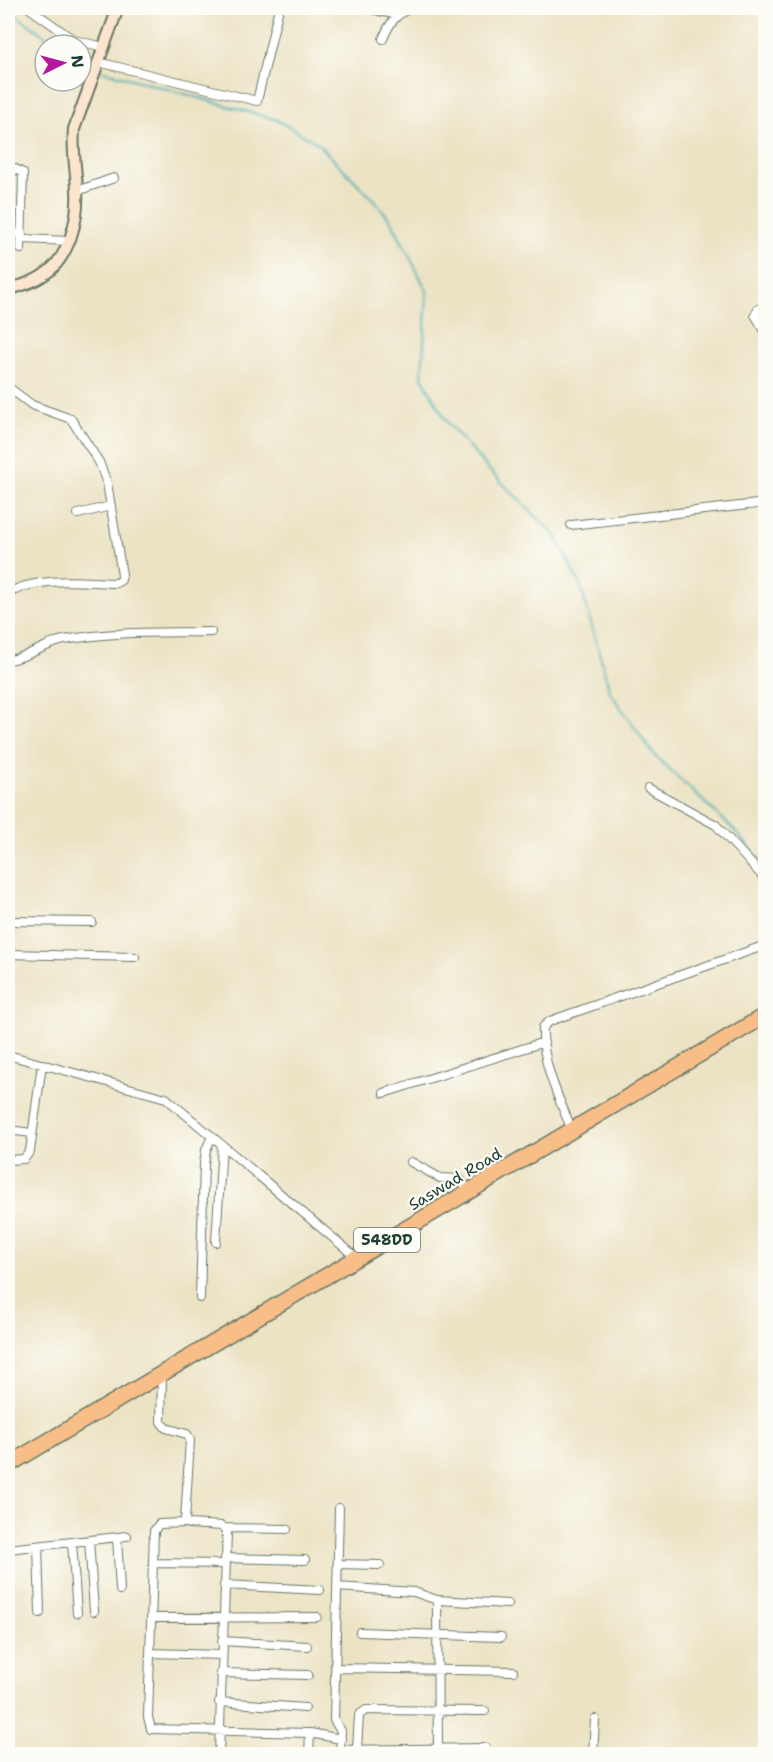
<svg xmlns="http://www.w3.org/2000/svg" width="773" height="1762" font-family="'Shantell Sans',sans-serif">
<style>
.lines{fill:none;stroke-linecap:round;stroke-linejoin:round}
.stream{stroke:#39abb2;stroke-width:2}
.street-casing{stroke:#677766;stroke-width:10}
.secondary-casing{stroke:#677766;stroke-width:14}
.highway-casing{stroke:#677766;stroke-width:18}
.street{stroke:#fff;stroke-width:8}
.secondary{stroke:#fce5cf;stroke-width:10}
.highway{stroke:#f7be88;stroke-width:15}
.labels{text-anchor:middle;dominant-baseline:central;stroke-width:4.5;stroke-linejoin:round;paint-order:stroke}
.shield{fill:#fdfcf7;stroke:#62766e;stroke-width:1.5}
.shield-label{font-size:15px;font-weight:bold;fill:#1f3d34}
.street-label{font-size:16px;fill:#1f3d34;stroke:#fdfcf7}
</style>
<rect width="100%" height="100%" fill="#fdfcf7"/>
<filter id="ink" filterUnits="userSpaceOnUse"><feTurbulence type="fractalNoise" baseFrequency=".0167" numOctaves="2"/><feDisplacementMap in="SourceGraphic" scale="12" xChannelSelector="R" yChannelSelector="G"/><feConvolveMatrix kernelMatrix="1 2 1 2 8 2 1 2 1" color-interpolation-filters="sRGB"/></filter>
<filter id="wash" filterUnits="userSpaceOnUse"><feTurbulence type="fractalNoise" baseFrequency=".008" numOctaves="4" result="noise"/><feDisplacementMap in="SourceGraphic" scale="24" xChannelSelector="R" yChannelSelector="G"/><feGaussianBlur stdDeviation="1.35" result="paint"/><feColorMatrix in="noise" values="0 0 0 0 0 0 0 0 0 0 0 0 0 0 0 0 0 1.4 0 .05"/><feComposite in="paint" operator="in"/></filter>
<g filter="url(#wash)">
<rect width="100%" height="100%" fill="#ece3c4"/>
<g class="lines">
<path class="stream" d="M8 9 57 45
M81 62 91 68
M100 70 277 120 317 143 374 200 392 222 427 291 422 377 447 422 488 469 556 536 581 587 610 692 654 755 734 830 766 866"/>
</g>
</g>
<g filter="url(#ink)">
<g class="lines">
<g class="street-casing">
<path id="street" d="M29 8 74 40 104 47
M366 8 398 15
M435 8H457
M383 39C389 24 396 13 412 8
M98 62 257 101 279 8
M8 165 23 173 21 249
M77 191 114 178
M8 234 22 233
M22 239 70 241
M766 307 758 309 755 315 766 333
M8 387 32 405 71 419 99 462 107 483 122 575 121 580 116 583C81 582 40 576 8 593
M78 514 111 506
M571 525 766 503
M8 660C28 658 44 644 64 640 112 631 162 633 211 632
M648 788 716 825 766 880
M8 921 92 922
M8 954 135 957
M8 1055 166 1098 357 1258
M384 1093 544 1042
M8 1130 32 1133
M572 1130C559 1099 541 1062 543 1027L550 1021 766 945
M8 1160 24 1159 30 1151 42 1064
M411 1162 440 1178 460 1179 469 1191
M216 1242 222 1145
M200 1298 204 1164 206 1150 212 1136
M162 1374 161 1422 166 1428 187 1434 190 1440 185 1521 189 1524 222 1526 227 1532 219 1754
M339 1508 334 1720 341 1731 340 1754
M186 1523 159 1524 154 1531 148 1717 151 1729 310 1733 341 1739
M225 1528 287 1529
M117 1537 120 1590
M89 1540 94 1611
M72 1542 77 1613
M38 1546 40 1613
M8 1549 127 1536
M225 1558 305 1560
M154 1563 225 1564
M338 1564 380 1565
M224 1585 320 1590
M337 1587 414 1592 437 1600 508 1604
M437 1600 438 1754
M152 1618 317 1617
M360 1632 501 1637
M222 1641 307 1646
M151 1653 221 1655
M336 1668 513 1671
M220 1673 308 1675
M219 1702 305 1708
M357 1749 359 1715 366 1710 485 1711
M340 1750 486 1748
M77 1754H106
M309 1754 310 1733
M593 1754 595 1719"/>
</g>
<g class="secondary-casing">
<path id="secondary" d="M8 290C19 286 32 283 42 276 69 260 79 219 77 189 76 169 72 150 74 129L118 8"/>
</g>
<g class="highway-casing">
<path id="highway" d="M8 1465 766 1015"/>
</g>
<use href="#street" class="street"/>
<use href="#secondary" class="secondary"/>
<use href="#highway" class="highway"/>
</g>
</g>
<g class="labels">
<rect class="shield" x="354" y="1228" width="66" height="24" rx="4.5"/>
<g class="shield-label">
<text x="387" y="1240">548DD</text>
</g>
<g class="street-label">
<text transform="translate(455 1179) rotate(-31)">Saswad Road</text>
</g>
</g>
<rect width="773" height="1762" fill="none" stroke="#fdfcf7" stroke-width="30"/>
<g transform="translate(63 63) rotate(84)"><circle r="28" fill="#fdfcf7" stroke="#a4b0a9" stroke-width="1.5"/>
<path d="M0-4.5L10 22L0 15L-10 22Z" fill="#b5179e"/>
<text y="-9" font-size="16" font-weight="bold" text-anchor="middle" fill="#1f3d34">N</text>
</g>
</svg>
